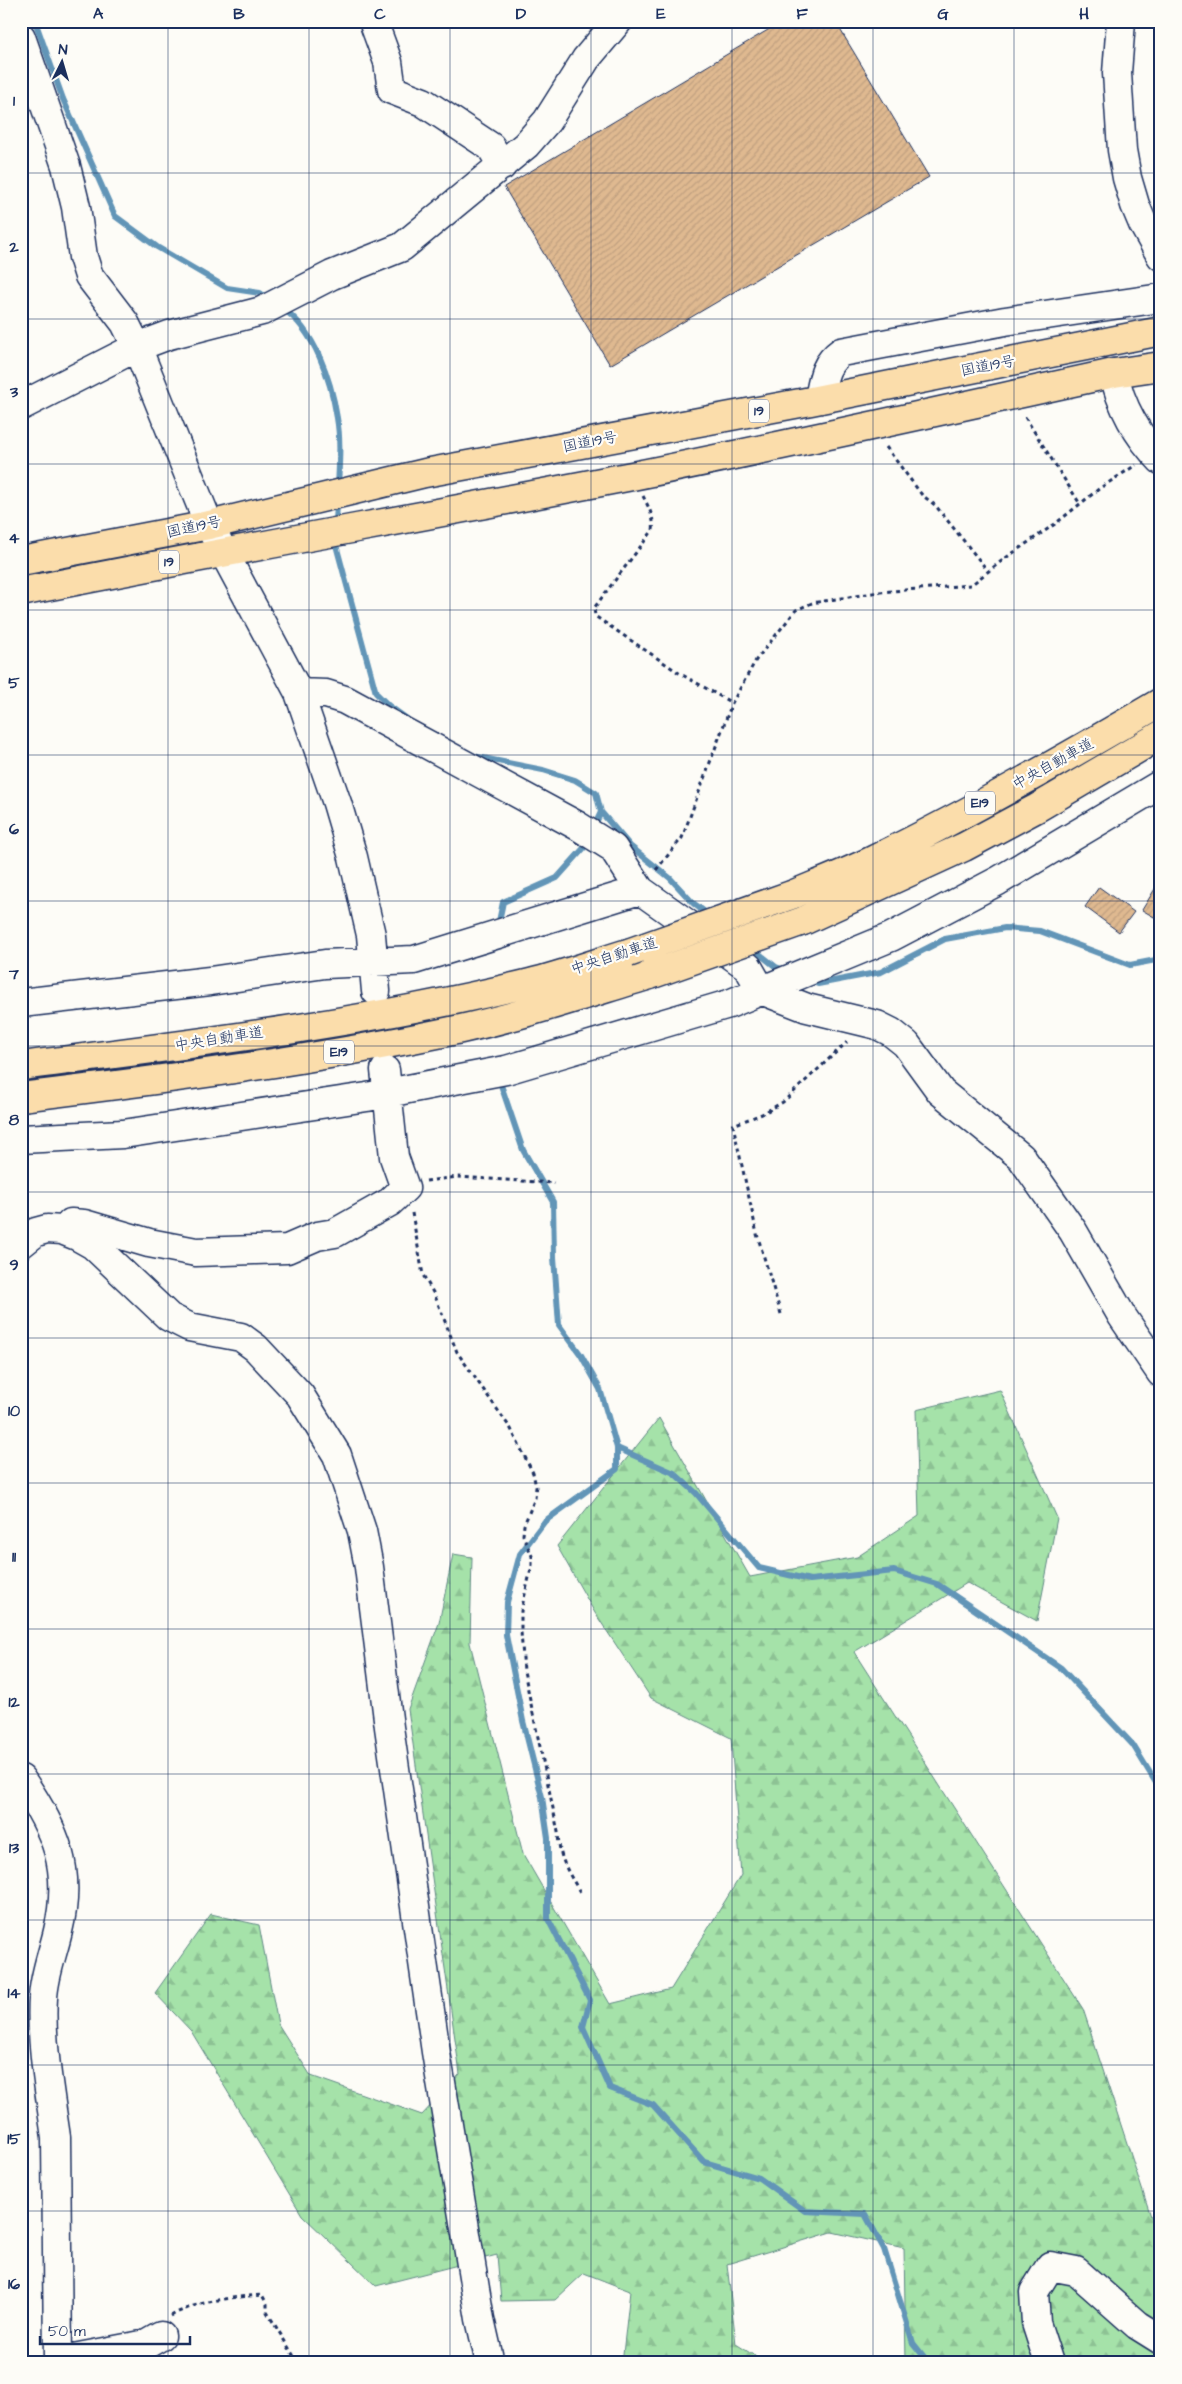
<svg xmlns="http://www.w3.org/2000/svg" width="1182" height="2384" font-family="'Architects Daughter','Klee One',sans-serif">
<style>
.forest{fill:url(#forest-firs);stroke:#608884}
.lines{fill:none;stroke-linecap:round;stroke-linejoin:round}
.stream{stroke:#6295b7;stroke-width:6}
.building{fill:url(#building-hatch);stroke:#1b2f5e}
.minor-casing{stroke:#1b2f5e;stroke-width:31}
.highway-casing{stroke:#1b2f5e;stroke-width:31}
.path{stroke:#1b2f5e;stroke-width:3;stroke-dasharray:4 4;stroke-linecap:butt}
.minor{stroke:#fdfcf7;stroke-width:28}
.highway{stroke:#fbddab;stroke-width:28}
.highway-bridge-casing{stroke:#1b2f5e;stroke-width:31;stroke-linecap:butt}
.highway-bridge{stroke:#fbddab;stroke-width:28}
.grid{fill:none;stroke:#1b2f5e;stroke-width:1;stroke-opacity:0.55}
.labels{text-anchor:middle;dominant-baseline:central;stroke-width:4.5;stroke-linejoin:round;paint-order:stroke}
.shield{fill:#fdfcf7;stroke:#5f6c8c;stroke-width:1}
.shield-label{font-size:14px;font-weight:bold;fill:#1b2f5e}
.street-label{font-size:15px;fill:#1b2f5e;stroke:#fdfcf7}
.neatline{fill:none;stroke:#1b2f5e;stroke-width:2}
.grid-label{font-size:16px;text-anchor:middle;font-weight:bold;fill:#1b2f5e}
</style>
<defs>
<pattern id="forest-firs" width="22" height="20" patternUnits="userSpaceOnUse" patternTransform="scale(1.25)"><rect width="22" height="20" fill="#a5e2a9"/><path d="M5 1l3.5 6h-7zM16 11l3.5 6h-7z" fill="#8dc294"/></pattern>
<pattern id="building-hatch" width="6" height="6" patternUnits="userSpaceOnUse" patternTransform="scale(1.25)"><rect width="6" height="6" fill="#dfb990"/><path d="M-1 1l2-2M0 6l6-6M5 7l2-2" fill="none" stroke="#bf9f7f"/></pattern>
</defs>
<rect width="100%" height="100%" fill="#fdfcf7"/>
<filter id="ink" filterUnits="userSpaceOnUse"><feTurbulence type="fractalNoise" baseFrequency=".02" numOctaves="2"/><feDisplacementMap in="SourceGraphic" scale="10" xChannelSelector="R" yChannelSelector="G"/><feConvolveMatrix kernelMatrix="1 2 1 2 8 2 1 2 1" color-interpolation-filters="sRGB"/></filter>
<g filter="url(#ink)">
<path class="forest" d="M1000 1390 1057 1518 1037 1621 967 1583 854 1652 1083 2009 1161 2247V2363H906L904 2248 832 2232 727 2264 736 2344 766 2363H622L630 2291 584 2273 555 2300 501 2301 497 2255 376 2286 302 2215 191 2031 155 1993 211 1914 259 1925 278 2024 311 2076 422 2115 460 2074 408 1709 439 1623 453 1554 472 1557 470 1643 523 1854 610 2004 671 1989 741 1875 731 1738 651 1698 595 1613 557 1546 659 1418 750 1577 857 1557 919 1516 916 1410Z"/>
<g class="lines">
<path class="stream" d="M35 21 63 99 115 216 157 247 227 288 260 293 270 300
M282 308C315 330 331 380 337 418 341 441 339 464 338 487
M336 524 337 502
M336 539V545L376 693 389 706 407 719
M473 756 543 770 575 780 596 793 601 812 630 846 670 878 693 903 710 916
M593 829 601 812
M498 926 503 902 557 878 583 849 587 840
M752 948 776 967 787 971
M807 980 818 984 881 972 945 939 1005 928 1040 931 1130 965 1161 959
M500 1082 523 1150 553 1202 554 1257 559 1325 581 1355 600 1389 617 1448V1469L545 1521 520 1554 507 1602 506 1635 523 1721 542 1797 548 1838V1919L590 2000 583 2027 610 2088 653 2105 704 2162 759 2178 805 2211 865 2214 884 2249 913 2343 929 2363
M617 1448 674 1473 696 1493 759 1568 810 1580 894 1571 937 1584 1061 1668 1133 1745 1161 1791"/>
</g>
<path class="building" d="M783 21H835L929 177 610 365 504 187Z
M1161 879V921L1142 910Z
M1099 887 1134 912 1119 932 1085 907Z"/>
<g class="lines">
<g class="minor-casing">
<path id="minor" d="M373 21 388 62 392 90 423 102 491 147 502 166
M1121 21 1117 73 1122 150 1127 178 1135 205 1143 224 1161 256
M21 37 35 77
M21 73 35 77 66 166 76 207 83 257 89 276 125 323 137 347 209 525 299 693 337 803 353 857 371 935 376 991
M1114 373C1120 405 1138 437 1161 460
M819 399C823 379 824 364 841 352L1005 321 1161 298
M21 406 137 347 169 335 262 311 332 275 402 247 526 145 547 121 586 59 618 21
M299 693 326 694 345 700 578 826 613 848 640 890 748 967 761 990 807 1008 877 1025 891 1032 906 1044 941 1092 1021 1157 1073 1231 1122 1316 1161 1373
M21 1003 210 981 325 964 414 960 640 890
M21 1139 123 1134 367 1097 506 1070 729 1004 891 937 998 881 1161 784
M71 1223 84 1224 149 1243 196 1252 287 1249 317 1236 335 1233 390 1202 405 1188 394 1157 385 1070
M21 1244 36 1232 47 1229 62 1230 77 1236 93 1245 169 1317 189 1327 241 1337 256 1348 300 1395 337 1455 362 1531 369 1567 389 1727 436 2052 480 2319 490 2363
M21 1779C56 1830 73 1869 58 1931 53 1953 44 1975 43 1998 40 2039 50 2096 56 2137L58 2363
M58 2361 147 2344 161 2336
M1049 2363 1036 2323 1034 2292 1050 2266 1076 2271 1137 2325 1161 2340"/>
</g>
<g class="highway-casing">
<path id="highway" d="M21 561 209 525 425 473 811 401 1161 331
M21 592C224 551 428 516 632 476 793 444 953 408 1114 373L1161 366
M794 894C820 883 846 873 871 861 970 813 1066 758 1161 702
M803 921 964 847 1037 808 1161 735
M21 1066C191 1044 363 1024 530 983 563 975 595 963 628 953
M21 1097C168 1079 316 1060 461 1029 525 1015 587 994 650 975"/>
</g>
<path class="path" d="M1025 417 1080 504
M886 447 922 495 935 505 988 571
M643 496C648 506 655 518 653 530L594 608 595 616 679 673 732 703
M656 870 682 838 732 703 756 660 796 610 812 603 879 592 971 585 1004 559 1055 524 1100 488 1136 465
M426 1181 457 1177 554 1183
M412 1213 423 1275 435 1296 457 1352 511 1429 533 1473 536 1487 535 1498 524 1525 523 1535 532 1556V1565L521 1611V1632L524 1671 558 1832C559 1859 567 1870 580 1892
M781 1314 757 1234 733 1125 762 1114 783 1102 847 1042
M171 2316C196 2301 233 2297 262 2295L267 2304V2312L298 2363"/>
<use href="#minor" class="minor"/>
<use href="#highway" class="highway"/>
<g class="highway-bridge-casing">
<path id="highway-bridge" d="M628 953 794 894
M650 975 803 921"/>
</g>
<use href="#highway-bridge" class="highway-bridge"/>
</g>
</g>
<path class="grid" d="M168 21V2363M309 21V2363M450 21V2363M591 21V2363M732 21V2363M873 21V2363M1014 21V2363M21 173H1161M21 319H1161M21 464H1161M21 610H1161M21 755H1161M21 901H1161M21 1046H1161M21 1192H1161M21 1338H1161M21 1483H1161M21 1629H1161M21 1774H1161M21 1920H1161M21 2065H1161M21 2211H1161"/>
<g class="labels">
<g class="shield">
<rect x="749" y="399.5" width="20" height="23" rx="4"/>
<rect x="159" y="550.5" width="20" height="23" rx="4"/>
<rect x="965" y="791.5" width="30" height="23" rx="4"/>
<rect x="324" y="1040.5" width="30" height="23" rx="4"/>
</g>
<g class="shield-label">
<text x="759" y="411">19</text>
<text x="169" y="562">19</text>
<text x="980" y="803">E19</text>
<text x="339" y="1052">E19</text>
</g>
<g class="street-label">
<text transform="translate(988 366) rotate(-11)">国道19号</text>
<text transform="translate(590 442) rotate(-11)">国道19号</text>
<text transform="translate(194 527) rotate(-12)">国道19号</text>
<text transform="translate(1053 764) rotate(-29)">中央自動車道</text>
<text transform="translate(614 956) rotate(-18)">中央自動車道</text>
<text transform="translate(219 1039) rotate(-9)">中央自動車道</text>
</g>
</g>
<rect width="1182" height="2384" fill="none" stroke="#fdfcf7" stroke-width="55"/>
<g transform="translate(62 62) rotate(5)" stroke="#fdfcf7" stroke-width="4" paint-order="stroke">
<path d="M0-4L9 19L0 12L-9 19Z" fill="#1b2f5e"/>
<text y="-8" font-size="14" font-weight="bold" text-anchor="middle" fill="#1b2f5e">N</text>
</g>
<path d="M40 2336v8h150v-8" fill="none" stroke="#1b2f5e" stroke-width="2.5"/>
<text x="48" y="2336" font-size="15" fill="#1b2f5e" stroke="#fdfcf7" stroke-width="4" paint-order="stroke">50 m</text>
<rect x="28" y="28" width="1126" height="2328" class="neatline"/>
<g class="grid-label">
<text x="98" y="19">A</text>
<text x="239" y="19">B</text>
<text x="380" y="19">C</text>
<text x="521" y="19">D</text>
<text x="661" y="19">E</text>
<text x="802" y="19">F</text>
<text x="943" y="19">G</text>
<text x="1084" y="19">H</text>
<text x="14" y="106">1</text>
<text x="14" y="252">2</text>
<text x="14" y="397">3</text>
<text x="14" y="543">4</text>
<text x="14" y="688">5</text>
<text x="14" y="834">6</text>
<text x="14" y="979">7</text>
<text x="14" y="1125">8</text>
<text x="14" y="1270">9</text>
<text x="14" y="1416">10</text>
<text x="14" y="1562">11</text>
<text x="14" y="1707">12</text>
<text x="14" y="1853">13</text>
<text x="14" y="1998">14</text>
<text x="14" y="2144">15</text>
<text x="14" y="2289">16</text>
</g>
</svg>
